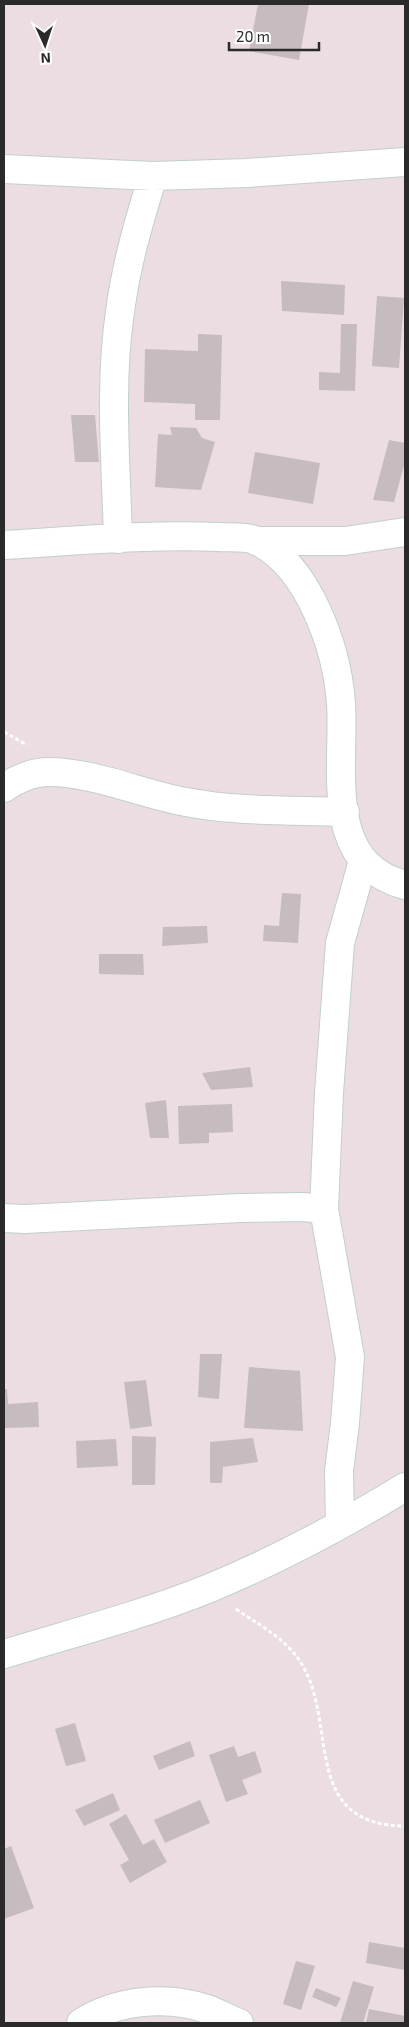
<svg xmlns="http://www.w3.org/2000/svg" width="409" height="2027" font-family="'Exo 2',sans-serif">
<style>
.building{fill:#c6bbbe}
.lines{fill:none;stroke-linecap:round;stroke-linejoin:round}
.minor-casing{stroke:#c1cfcf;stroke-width:30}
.path{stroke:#fff;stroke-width:3;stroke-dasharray:4 2.5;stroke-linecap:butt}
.minor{stroke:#fff;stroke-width:28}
</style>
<rect width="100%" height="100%" fill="#ebdde1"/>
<path class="building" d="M258 4H309L299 60 249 51Z
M281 281 345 285 344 315 282 311Z
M377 296 404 298 399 368 372 366Z
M341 324H357L355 391 319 390V372L340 373Z
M198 334 222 335 220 420H195V404L144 402 145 349 198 351Z
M71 415H95L99 462H75Z
M170 427 196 428 202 438 215 442 201 490 155 487 158 434 172 435Z
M389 440 405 443V462L394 502 373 500Z
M255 452 320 463 313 504 248 493Z
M282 893 301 894 298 943 263 941 264 925 279 926Z
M207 926 208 943 162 946 163 927Z
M99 954H143L144 975 99 974Z
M250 1067 253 1087 211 1090 202 1073Z
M166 1100 169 1138H150L145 1103Z
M232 1104 233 1132 209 1133V1143L179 1144 178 1106Z
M200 1354H222L219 1399 198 1397Z
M249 1367 300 1371 303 1431 244 1428Z
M146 1380 152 1426 130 1429 124 1382Z
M4 1389H7L8 1404 38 1402 39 1427 4 1428Z
M132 1436 156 1437 155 1485H132Z
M253 1438 258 1462 223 1467 222 1483H210V1442Z
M116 1439 118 1466 77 1468 76 1441Z
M75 1723 86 1761 66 1766 55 1729Z
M190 1741 195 1756 159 1770 153 1756Z
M234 1746 238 1757 255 1751 262 1772 242 1780 248 1794 226 1802 209 1755Z
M113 1793 120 1810 84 1826 75 1810Z
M200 1800 210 1823 165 1843 154 1820Z
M126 1814 143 1845 154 1839 167 1862 130 1883 120 1865 129 1860 109 1824Z
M11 1846 34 1908 4 1919V1849Z
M369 1942 405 1948V1970L366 1963Z
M296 1961 315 1966 301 2010 283 2004Z
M353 1981 374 1987 363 2023H340Z
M316 1988 341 1998 336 2007 312 1997Z
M369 2009 405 2016V2023H366Z"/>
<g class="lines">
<g class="minor-casing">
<path id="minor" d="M4 169 153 176 247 173 405 162
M118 539C116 464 109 386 120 312 126 265 139 221 153 176
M256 541H345L405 532
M4 545C75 541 148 534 219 537 230 538 247 536 257 541 309 566 337 649 341 703 345 769 322 863 405 885
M4 788C16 779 33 772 49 772 93 772 142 794 186 802 238 812 292 810 345 812
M4 1218 25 1219 240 1208 303 1207 324 1209
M340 1524 339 1471 345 1423 350 1357 324 1209 329 1093 340 943 363 861
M4 1654C73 1633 143 1615 210 1588 277 1560 343 1525 405 1487
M81 2023C116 2000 167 1995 207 2009 218 2013 228 2019 239 2023"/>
</g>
<path class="path" d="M4 732 27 745
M236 1609C262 1627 289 1640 304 1668 337 1728 302 1825 405 1826"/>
<use href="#minor" class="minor"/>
</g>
<rect width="409" height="2027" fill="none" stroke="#2a2a2a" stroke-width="10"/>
<g transform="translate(45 45) rotate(177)" stroke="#ffffff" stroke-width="4" paint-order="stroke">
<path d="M0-4L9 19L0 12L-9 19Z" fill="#2a2a2a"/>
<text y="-8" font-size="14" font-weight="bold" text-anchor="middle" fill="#2a2a2a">N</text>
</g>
<path d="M229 42v8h90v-8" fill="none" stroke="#2a2a2a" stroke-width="2.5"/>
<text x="236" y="42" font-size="15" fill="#2a2a2a" stroke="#ffffff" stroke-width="4" paint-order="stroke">20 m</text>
</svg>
